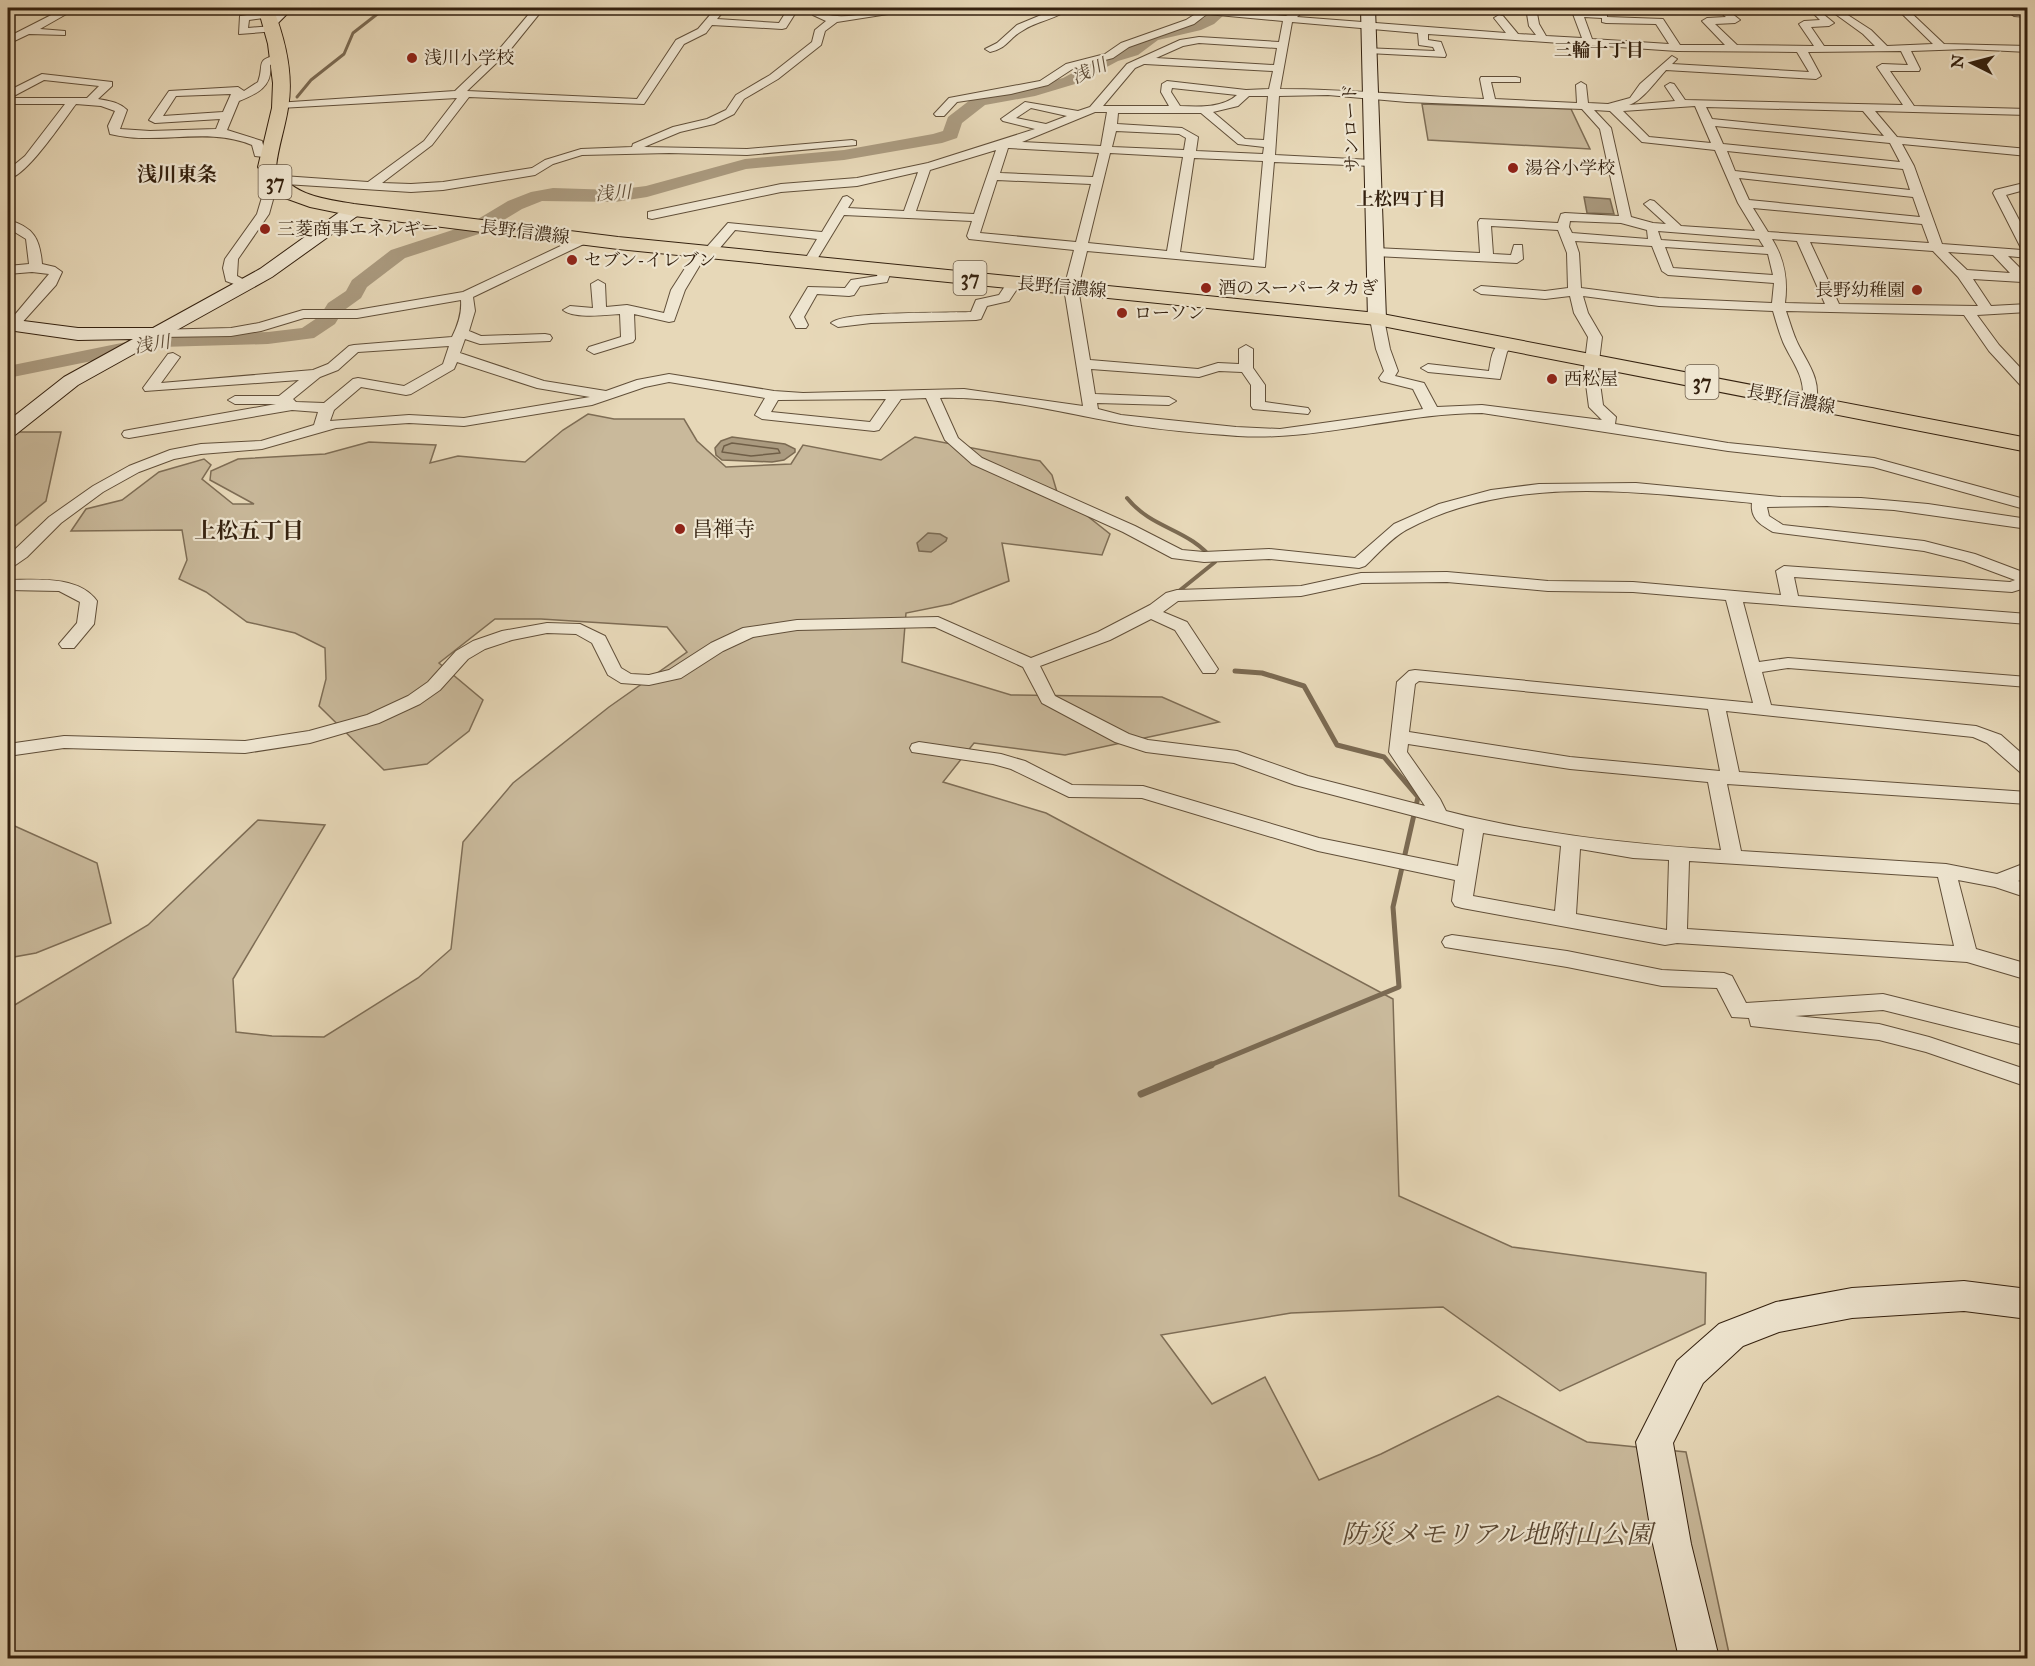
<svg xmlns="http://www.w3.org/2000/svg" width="2035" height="1666" font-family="'IM FELL Great Primer','Noto Serif JP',serif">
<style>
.green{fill:#c9b99b;stroke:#7e6d55;stroke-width:1.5}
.water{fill:#aa9a7f;stroke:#7b6a52;stroke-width:1.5}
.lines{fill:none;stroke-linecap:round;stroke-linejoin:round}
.shore{stroke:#6f5e47;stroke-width:1.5}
.stream-far3{stroke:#7b6a52;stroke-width:3}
.stream-far2{stroke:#7b6a52;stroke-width:4}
.stream-far1{stroke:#7b6a52;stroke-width:5}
.stream{stroke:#7b6a52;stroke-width:7}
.river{fill:#aa9a7f;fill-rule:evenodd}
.street-casing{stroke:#614f39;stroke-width:2}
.secondary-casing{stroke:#34210f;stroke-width:2}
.primary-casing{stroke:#34210f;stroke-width:2}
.street{fill:#efe6d1;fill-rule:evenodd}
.secondary{fill:#efe6d1;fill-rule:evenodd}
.primary{fill:#e7d8b8;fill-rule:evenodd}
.poi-dot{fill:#8f2418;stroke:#efe6d1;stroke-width:2}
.labels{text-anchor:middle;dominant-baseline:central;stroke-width:4.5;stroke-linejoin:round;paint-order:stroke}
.far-neighbourhood-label{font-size:18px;font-weight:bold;fill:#34210f;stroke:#efe6d1}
.far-poi-label{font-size:18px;fill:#34210f;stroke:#efe6d1;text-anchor:start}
.far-water-label{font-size:18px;font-style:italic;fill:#5d4b36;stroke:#efe6d1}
.far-street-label{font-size:18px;fill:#34210f;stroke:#efe6d1}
.far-quarter-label{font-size:20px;font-weight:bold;fill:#34210f;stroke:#efe6d1}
.shield{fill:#efe6d1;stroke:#6c5c49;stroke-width:1.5}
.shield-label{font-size:20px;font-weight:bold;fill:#34210f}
.poi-label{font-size:21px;fill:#34210f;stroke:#efe6d1;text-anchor:start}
.neighbourhood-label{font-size:22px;font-weight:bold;fill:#34210f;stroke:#efe6d1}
.near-park-label{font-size:26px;font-style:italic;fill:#594732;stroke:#efe6d1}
</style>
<rect width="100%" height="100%" fill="#e7d8b8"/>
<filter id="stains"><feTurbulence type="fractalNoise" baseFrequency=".00333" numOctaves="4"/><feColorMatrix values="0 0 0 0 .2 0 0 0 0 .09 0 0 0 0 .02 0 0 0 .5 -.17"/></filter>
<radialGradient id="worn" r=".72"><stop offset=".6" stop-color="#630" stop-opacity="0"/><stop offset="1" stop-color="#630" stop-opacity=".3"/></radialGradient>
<path class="green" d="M1422 104 1571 109 1590 149 1428 140Z
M588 414 614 419H684L697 441 726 467 791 464 803 445 881 460 915 437 1040 461 1052 475 1057 492 1110 534 1102 555 1002 543 1009 581 951 604 906 613 902 662 1011 695 1162 697 1219 722 1065 755 974 743 943 782 1046 813 1393 999 1399 1196 1512 1247 1706 1273 1705 1324 1560 1391 1443 1307 1291 1313 1161 1335 1212 1404 1265 1377 1319 1480 1381 1454 1498 1396 1587 1442 1686 1452 1730 1658H8V1009L148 925 258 820 325 825 233 979 236 1032 272 1036 324 1037 418 978 451 949 463 842 513 783 609 707 687 652 667 627 541 619H495L439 663 483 700 469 731 427 764 384 770 319 706 326 679 325 648 295 633 247 622 206 592 179 579 187 560 182 530 71 531 86 509 122 500 159 472 204 459 211 465 202 479 233 504H254L210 480 211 471 238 459 325 454 369 442 436 445 430 463 458 456 525 462 563 430Z
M8 432H61L46 501 8 532Z
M8 823 97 863 111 923 36 953 8 958Z"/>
<path class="water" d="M1584 197 1610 199 1614 214 1587 213Z
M732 437 785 444 795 449V452L784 460 772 462 722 460 716 455 715 448 721 441Z
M928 533 940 534 947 538 946 541 931 552 919 551 917 543Z"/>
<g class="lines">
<path class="shore" d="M732 443 778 449 780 453 751 456 722 452 724 446Z"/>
<path class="stream-far3" d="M297 97 311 80 344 54 353 33 385 8"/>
<path class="stream-far2" d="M1127 498C1154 531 1188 527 1215 562L1179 591"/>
<path class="stream-far1" d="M1208 1066 1399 987 1393 907 1418 797 1384 757 1337 745 1304 686 1262 673 1235 671"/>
<path class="stream" d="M1141 1094 1211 1065"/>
<path class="river" d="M1211 8H1226L1224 15 1214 24 1201 30 1158 40 1138 55 1118 61 1075 84 1035 96 985 105 962 123 957 138 942 143 844 160 746 169 647 197 615 202 542 201 522 209 482 233 405 258 367 287 361 298 343 311 335 324 314 338 268 344 161 347 8 378V366L161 335 268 332 302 328 320 316 328 303 346 291 352 280 391 250 468 225 508 201 531 192 553 188 615 190 646 186 745 159 844 150 933 134 943 131 948 117 974 97 1033 86 1063 78 1106 55 1126 49 1147 33 1191 23 1204 18Z"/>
<g class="street-casing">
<path id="street" d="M65 8H77L40 29 65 31V35L29 34 8 44V37Z
M534 8H544L510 50 467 91 637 99 676 40 698 29 716 8H726L717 19 779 23 786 12 756 11 751 8 798 9 786 28 782 29 712 25 706 33 684 44 644 104 469 97 432 145 382 183 411 184 443 182 532 168 545 160 581 149 632 147 633 144 673 127 707 119 726 110 736 95 770 75 812 42 815 30 826 21 813 15 820 8H830L825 14C852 22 884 5 912 8L907 11 837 22 825 31 821 45 778 79 744 99 734 114 714 124 680 132 644 147 747 149 852 140 856 141V145L747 155 669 153 582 155 553 164 535 175 443 190 411 192 285 184 276 189 269 214 238 259 237 276 254 285 247 289 226 281 223 268 225 259 257 214 266 184 283 176 368 182 424 141 457 98 280 108 276 107V103L455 91 502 46Z
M1058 8H1071C1057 19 1036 21 1022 31 1008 39 1008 48 990 52L985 49 997 43 1017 25Z
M1109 8H1131C1126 13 1114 13 1109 8Z
M1173 8H1205L1286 16 1298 8 1303 11 1297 17 1506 33 1494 18 1499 15 1503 16 1518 34 1536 35 1529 26 1526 8H1536L1539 24 1546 36 1582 38 1573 14 1574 12H1603L1607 13V17L1663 19 1680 45H1725L1702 21 1707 18 1726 17 1715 8H1725L1740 20 1735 23 1715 24 1737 45 1814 46 1799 24 1804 21 1820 20 1812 12 1817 9 1834 23 1829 26 1811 27 1824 46H1875L1863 34 1834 13 1832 11 1837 8 1871 30 1887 46 1933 44 1896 8H1906L1944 44 2028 46V52L1967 49 1911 51 1920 69 1919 71H1890L1914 106 2028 109V115L1875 111 1897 137 2028 149V156L1902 144 1914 166 1942 244 2022 250 1993 193 1995 190 2028 182V189L2006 195 2028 237V258L2008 256 2027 275 2028 279 2022 282 1973 279 1991 306 2028 304V312L1977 315 1999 345 2028 376V389L2023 388 1989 351 1964 315 1786 311C1790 322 1793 334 1798 344 1808 364 1821 379 1816 403L1809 407 1802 403C1807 378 1793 364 1783 342 1779 332 1776 321 1773 311L1659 306 1583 296 1588 313 1602 337 1598 369 1603 405 1616 417 1615 424 1728 443 1874 458 2028 500V510L1873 467 1728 451 1482 413C1400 413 1320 441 1238 436 1199 433 1158 430 1120 423 1062 413 1000 396 940 398L958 438 982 458 1135 526 1182 550 1204 552 1269 549 1355 558 1394 524 1439 504 1491 490 1539 484 1636 483 1781 497 1861 498 1928 504 2028 519V529L1894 510 1827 506 1767 507 1769 516 1783 525 1924 541 1975 554 2028 574V587L2012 592 1794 577 1798 596 2028 614V624L1743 602 1759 662 1788 658 2028 677V687L1788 668 1762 672 1771 705 1976 726 2001 735 2028 759V775L2021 773 1987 743 1973 737 1726 711 1739 772 2028 792V804L1727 784 1741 851 1946 864 1997 874 2028 862V877L2018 881 2028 884V898L1995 887 1958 880 1976 949 2028 964V980L1967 962 1677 943 1665 945 1462 908 1455 906 1452 901 1455 880 1318 851 1142 798 1069 797 1011 769 993 764 912 752 910 748 912 744 919 742 1001 754 1025 761 1072 785 1143 786 1319 838 1458 866 1464 829 1295 785 1234 763 1146 752 1115 742 1042 703 1023 667 935 627 797 630 753 637 723 651 681 678 649 685 621 683 608 675 592 643 576 634 547 633 512 640 485 649 468 659 440 690 420 704 379 723 310 743 245 753 64 748 8 756V744L64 736 245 741 309 731 367 715 408 696 428 682 456 651 473 641 502 631 547 623 580 624 605 636 621 668 631 674 649 675 669 670 711 643 743 628 797 620 938 617 1031 658 1098 632 1150 605 1166 593 1177 590 1301 586 1361 573 1447 572 1548 581 1633 582 1781 595 1776 571 1784 566 2010 582 2015 580 1964 561 1924 551 1773 532C1761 525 1750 519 1752 503 1638 492 1512 473 1406 530 1390 539 1378 554 1365 566L1359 568 1269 559 1204 562 1172 558 1123 532 972 464 945 440 926 398 901 399 879 430 874 431 762 419 755 415 765 398 669 382 645 387 592 405 464 426 409 423 336 428 262 449 201 454 174 459 139 472 103 492 61 523 27 557 14 566 8 568V556L49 517 93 486 129 466 170 450 201 444 261 441 314 425 318 412 292 410 129 438 124 437 122 434 124 431 129 430 276 404H235L228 400 235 396H279L299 380 145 391 143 388 168 354 173 353 180 357 161 383 313 370 328 364 349 346 354 345 452 337C458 325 462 314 461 300L357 318H304L261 331 231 336 159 337 152 333 154 330 231 328 259 323 303 310H357L463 292 584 235 590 239 588 242 473 297 475 311 469 331 481 336 545 334 550 335 552 338 550 341 480 344 465 339 460 353 544 381 606 391 637 380 669 374 774 391 803 393 964 389 1083 406 1064 288 1074 250 969 239 967 236 972 221 844 215 816 261 810 265 804 261 817 239 735 230 714 255H706L685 290 674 321 669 322 634 314 635 339 633 342 594 354 587 350 589 347 621 337 620 314C607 315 573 319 563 310L570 306 593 308 591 284 598 280 605 284 606 307 627 305 664 313 671 290 698 248H706L728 223 822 232 843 197 847 196 853 200 848 208 904 211 918 172 857 186 781 192 652 219 648 218V212L781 184 857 178 928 163 1035 129 1003 121 1001 119 1025 102 1078 111 1090 107 1127 64 1180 40 1199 37 1279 42 1283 21 1207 14 1194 24 1129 47 1113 58 1074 68 1048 85 1011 94 957 102 944 116H936L934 114 949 98 1040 81 1066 64 1105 54 1121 43 1186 20 1197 13 1178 11ZM1584 17 1602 18V22L1606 23 1656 24 1669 44 1592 39ZM1292 22 1418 33 1419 45 1433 47 1435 51 1364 48V52L1368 53 1445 57 1446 55 1441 42 1428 40V34L1677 51 1797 52 1809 72 1672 64 1677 59 1672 56 1640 84 1630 98 1608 104 1588 103 1586 85 1581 82 1576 85 1577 103 1495 99 1491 82H1520V78L1516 77H1481L1480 79 1484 99C1416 96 1348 89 1280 89ZM1199 43 1277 48 1274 65 1156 58 1183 46ZM1901 51 1908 65 1882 64 1877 67 1903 105 1685 100 1674 84 1670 83 1665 86 1675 101 1629 105C1642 101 1656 81 1666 70L1816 79 1821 76 1808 52ZM1144 64H1145L1273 71 1269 89 1246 90 1167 81 1162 84 1161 92 1169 106H1103L1135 68ZM1172 88 1237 95C1223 108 1199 107 1180 106L1171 92ZM1328 95 1407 102 1582 109 1600 129 1619 216 1565 213 1561 214 1558 223 1480 219 1478 222 1480 253 1375 248 1369 252 1375 256 1517 263 1523 259 1522 245H1514L1511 255 1493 254 1491 226 1558 230 1567 253 1568 288 1545 291 1481 286 1474 290 1481 294 1545 299 1570 296 1574 313 1588 337 1584 369 1589 407 1602 420 1482 405 1437 407 1424 383 1395 376 1398 371 1390 349 1384 319 1377 315 1370 319 1376 349 1384 371 1379 378 1381 381 1413 389 1423 409 1280 429 1236 427 1121 415 1098 409 1097 403 1169 405 1176 401 1169 397 1095 394 1091 369 1199 377 1219 371 1242 372 1251 385V406L1253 409 1308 414 1310 411 1308 408 1265 402V385L1253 368V349L1246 345 1239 349V364L1218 363 1198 369 1090 360 1078 288 1087 251 1265 267 1274 162 1372 166 1378 163 1372 160 1275 155 1279 96ZM1249 96H1268L1264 140 1245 139 1213 112 1238 106ZM1695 106 1711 143 1649 137 1623 111ZM1706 107 1863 111 1884 136 1712 119ZM1031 108 1067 116 1046 124 1016 118ZM1594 110 1610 111 1642 142 1715 150 1738 203 1755 231 1681 226 1654 201 1650 200 1644 204 1666 224 1653 223 1631 217 1611 128ZM1095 112H1107L1101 146 1022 142ZM1118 113H1201L1238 144 1264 147 1263 154 1196 151 1198 137 1182 128 1117 124ZM1715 126 1890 143 1900 162 1723 144ZM1116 131 1179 134 1186 138 1184 150 1112 147ZM1008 148H1009L1099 153 1093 177 1000 173ZM996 150 974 214 916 211 930 170ZM1727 151 1903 169 1910 190 1735 171ZM1110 153 1183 157 1167 251 1088 243ZM1194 158 1263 161 1254 260 1180 252ZM1739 178 1913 197 1920 217 1749 200ZM997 180 1091 184 1076 242 980 233ZM1753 208 1922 224 1929 243 1768 232ZM1570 221 1621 223 1647 230 1648 239 1572 233 1569 227ZM1658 231 1759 239 1764 247 1661 240ZM1772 239 1797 241 1825 304 1785 303C1788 280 1785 260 1772 239ZM1575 241 1652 246 1662 271 1668 275 1774 283 1772 303 1659 298 1581 288 1579 253ZM1810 242 1933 251 1958 277 1978 306 1839 304ZM1665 247 1768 254 1773 275 1673 268ZM1948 252 1993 255 2010 273 1967 270ZM449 346 443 364 404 386 358 378 353 379 324 403 296 402 293 399 320 377 338 370 358 352ZM457 362 537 388 590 397 464 418 409 415 330 421 334 410 361 387 406 395 411 394 454 369ZM886 399 870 422 771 412 778 400ZM1447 582 1548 591 1633 592 1726 600 1753 703 1415 670 1409 671 1397 682 1389 752 1425 806 1308 776 1237 751 1148 740 1129 734 1055 696 1040 666 1110 640 1151 619 1175 630 1203 673H1215L1218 669 1187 622 1163 612 1178 601 1301 596 1362 583ZM1419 681 1708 709 1720 771 1570 757 1409 732 1415 684ZM1408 744 1570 769 1708 782 1721 850C1629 844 1535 834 1446 811L1440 799 1407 752ZM1483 833 1561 846 1555 911 1473 896ZM1580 849 1633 858 1669 860 1667 930 1576 914ZM1689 861 1938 877 1954 946 1687 929Z
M1854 8H1875C1870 13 1859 13 1854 8Z
M2003 8C2012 7 2018 11 2028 11V17L2014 16Z
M268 12 272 13V17L249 20 248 28 273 26 277 27V31L239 34 240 16Z
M278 55 283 58 270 65C273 86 257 94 239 101L227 130 262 141 265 152 272 154V158L255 156 252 145C206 126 158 146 110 134L108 126 115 111 101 106 76 104C63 121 27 176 8 179V170L25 156 65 104H8V91L42 74 112 82V86L98 99C109 101 119 102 127 110L120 129 150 131 216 129 220 119 155 123 149 120 169 91 238 87 244 91 258 82C265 64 254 60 278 55ZM44 80 99 86 87 98H10ZM231 94 223 112 163 116 176 96Z
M8 220C34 227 40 239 42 264L55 267 62 272 56 285 19 326 14 327 8 323 49 274 32 272 8 274V266L29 264 26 239 8 228Z
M886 265 892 269 887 282 860 286 854 295 849 296 817 294 804 317 808 325 806 328H796L790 317 808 287 845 288 851 280 877 276 881 266Z
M1014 279 1021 283 1009 301 987 306 981 319 976 320 871 323 838 327 831 323C843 311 948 313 971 312L976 300 999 295 1009 280Z
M1506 340 1513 344 1507 352 1500 379 1428 372 1421 368 1428 364 1489 371C1491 359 1492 344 1506 340Z
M8 580C36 580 78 575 97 601L94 624 74 648H62L59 644 77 623 80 602 59 591 8 590Z
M1452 935 1567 951 1662 970 1724 973 1732 976 1746 1003 1883 994 2028 1030V1046L1883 1010 1795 1016 1879 1024 1929 1037 2028 1070V1087L1926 1052 1879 1040 1751 1026 1749 1018 1732 1017 1717 988 1662 986 1567 967 1445 947 1442 942 1445 937Z"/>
</g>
<g class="secondary-casing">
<path id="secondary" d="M279 8H293L276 25H266L264 22Z
M1361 8H1375L1386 319 1384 323H1370L1368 319Z
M354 205 360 206 362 210 360 214 272 277 78 385 15 435 8 437V421L64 377 133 339 78 340 8 330V319L78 328H153L260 269 348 206Z
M1964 1281 2028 1289V1319L1964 1311 1852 1318 1779 1332 1743 1346 1703 1383 1673 1443 1691 1544 1719 1658H1679L1653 1544 1636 1442 1677 1361 1719 1324 1776 1302 1852 1288Z"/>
</g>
<g class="primary-casing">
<path id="primary" d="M258 8H273C285 39 294 74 288 108 285 128 278 147 276 167 291 196 325 199 354 204L618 237 1377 313 2028 438V452L1377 325 618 249 354 216 310 207 285 198 275 191 264 178 258 167 272 108 273 83 268 44Z"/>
</g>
<use href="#street" class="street"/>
<use href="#secondary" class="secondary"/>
<use href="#primary" class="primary"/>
</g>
<g class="poi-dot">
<circle cx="412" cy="58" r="6"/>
<circle cx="1513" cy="168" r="6"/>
<circle cx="265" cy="229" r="6"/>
<circle cx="572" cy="260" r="6"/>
<circle cx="1206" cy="288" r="6"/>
<circle cx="1917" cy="290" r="6"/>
<circle cx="1122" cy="313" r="6"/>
<circle cx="1552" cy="379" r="6"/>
<circle cx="680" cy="529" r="6"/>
</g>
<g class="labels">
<g class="far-neighbourhood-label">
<text x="1599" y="50">三輪十丁目</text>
<text x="1401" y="199">上松四丁目</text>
</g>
<g class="far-poi-label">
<text x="424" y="58">浅川小学校</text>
<text x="1525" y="168">湯谷小学校</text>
<text x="277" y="229">三菱商事エネルギー</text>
<text x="584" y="260">セブン-イレブン</text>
<text x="1218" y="288">酒のスーパータカぎ</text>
<text x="1905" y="290" text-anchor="end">長野幼稚園</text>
<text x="1134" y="313">ローソン</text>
<text x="1564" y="379">西松屋</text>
</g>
<g class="far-water-label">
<text transform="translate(1089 71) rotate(-24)">浅川</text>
<text transform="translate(613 193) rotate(-4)">浅川</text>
<text transform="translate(152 344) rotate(-9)">浅川</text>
</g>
<g class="far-street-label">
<text transform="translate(1351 128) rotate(-92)">サンロード</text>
<text transform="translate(525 232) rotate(7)">長野信濃線</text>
<text transform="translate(1062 287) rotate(5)">長野信濃線</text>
<text transform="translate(1791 399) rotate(11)">長野信濃線</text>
</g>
<g class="far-quarter-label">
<text x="177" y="174">浅川東条</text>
</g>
<g class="shield">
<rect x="258.5" y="165" width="33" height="34" rx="4.5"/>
<rect x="953.5" y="261" width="33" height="34" rx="4.5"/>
<rect x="1685.5" y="365" width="33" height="34" rx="4.5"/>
</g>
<g class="shield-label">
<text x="275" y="182">37</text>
<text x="970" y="278">37</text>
<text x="1702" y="382">37</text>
</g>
<g class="poi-label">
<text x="692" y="529">昌禅寺</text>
</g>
<g class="neighbourhood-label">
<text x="249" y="530">上松五丁目</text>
</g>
<g class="near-park-label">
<text x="1497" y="1534">防災メモリアル地附山公園</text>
</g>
</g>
<rect width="2035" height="1666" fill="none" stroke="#e7d8b8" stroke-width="30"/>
<rect x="9" y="9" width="2017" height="1648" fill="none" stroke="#34210f" stroke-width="3"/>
<rect x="15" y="15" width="2005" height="1636" fill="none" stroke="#34210f" stroke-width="1.5"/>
<g transform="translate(1972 63) rotate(276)" stroke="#efe6d1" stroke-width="4.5" paint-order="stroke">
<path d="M0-4.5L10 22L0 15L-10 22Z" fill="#34210f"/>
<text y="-9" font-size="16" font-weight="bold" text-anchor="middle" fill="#34210f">N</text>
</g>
<rect width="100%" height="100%" filter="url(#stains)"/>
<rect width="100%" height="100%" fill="url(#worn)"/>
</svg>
